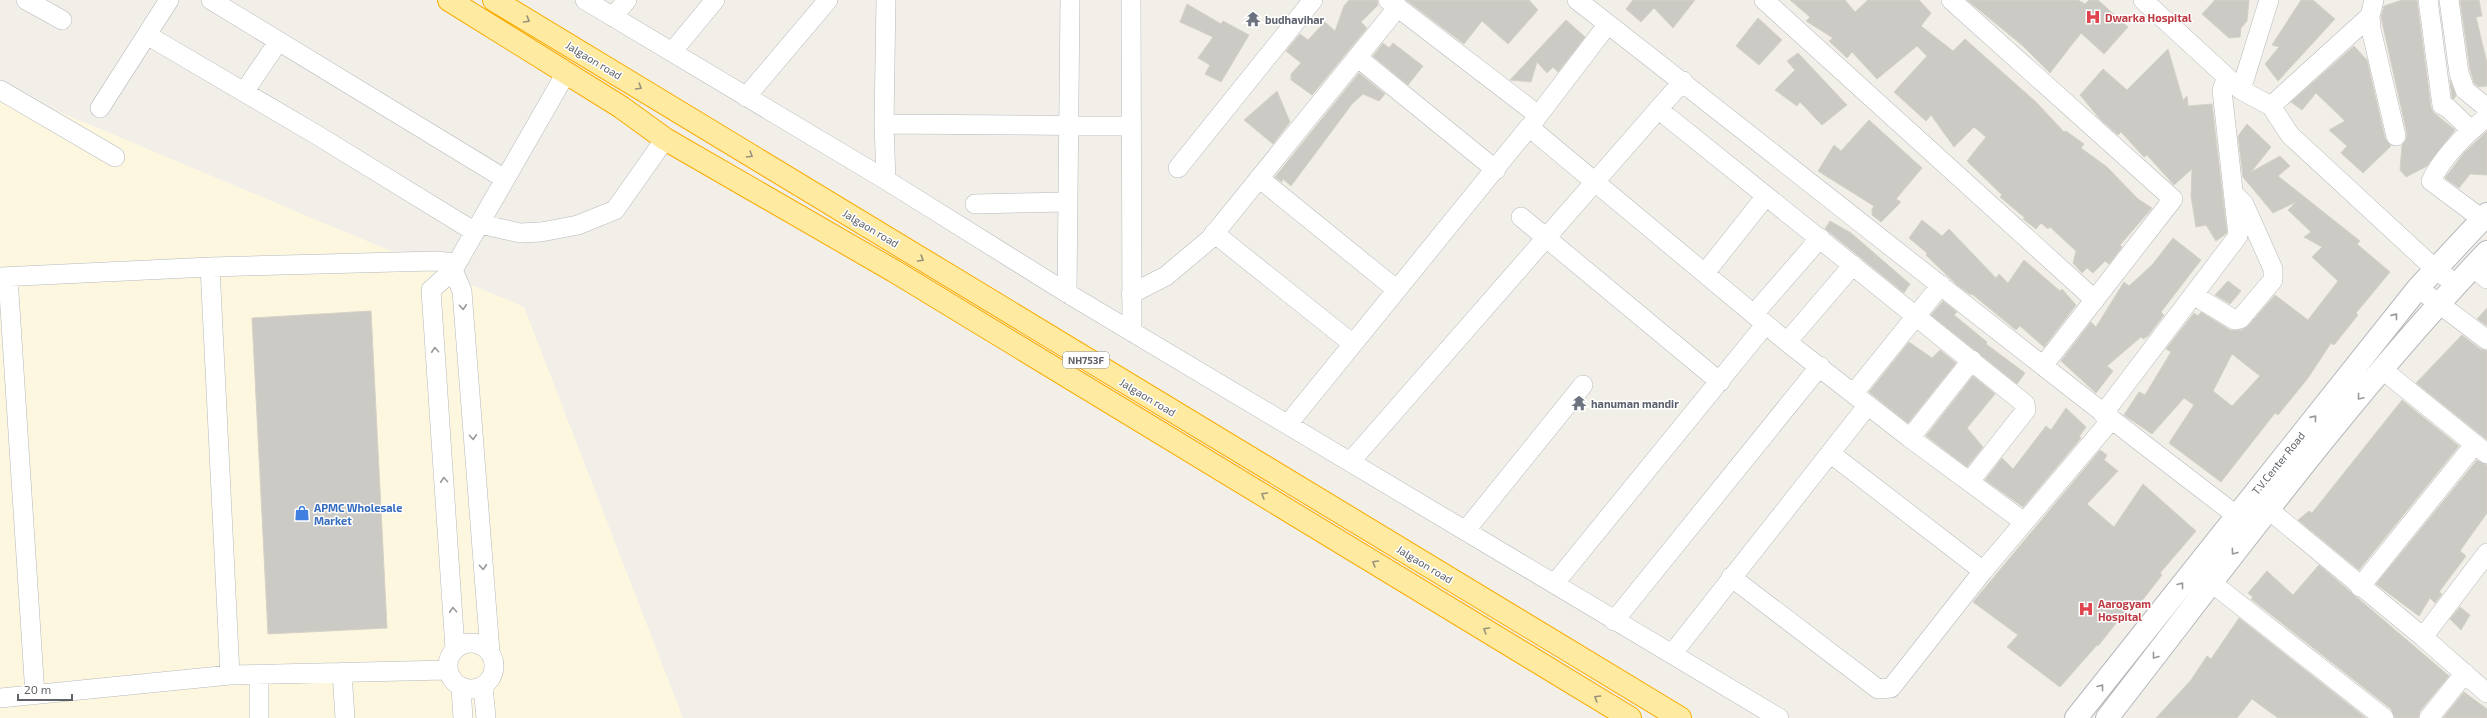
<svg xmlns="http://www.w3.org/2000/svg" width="2487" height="718" font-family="'Exo 2',sans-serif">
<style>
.commercial{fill:#fef7e0}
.building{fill:#cccac5;stroke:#d6d1c6;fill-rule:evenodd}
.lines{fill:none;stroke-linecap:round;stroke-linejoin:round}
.minor-casing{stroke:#b5b8bc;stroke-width:20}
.tertiary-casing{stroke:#b5b8bc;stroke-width:24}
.trunk-casing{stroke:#f9ab00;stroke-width:24}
.minor{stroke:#fff;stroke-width:19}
.tertiary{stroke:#fff;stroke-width:22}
.trunk{stroke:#feeaa1;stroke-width:22}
.oneway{stroke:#97927c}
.oneway2{stroke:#979a9d}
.labels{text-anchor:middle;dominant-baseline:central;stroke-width:3;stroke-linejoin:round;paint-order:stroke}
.shield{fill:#fff;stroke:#8f9295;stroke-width:1}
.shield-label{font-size:10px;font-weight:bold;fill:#5f6368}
.health-label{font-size:11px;font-weight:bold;fill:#be3a42;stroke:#fff;text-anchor:start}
.worship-label{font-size:11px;font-weight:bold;fill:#5b616d;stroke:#fff;text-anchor:start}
.street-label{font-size:11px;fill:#5f6368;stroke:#fff}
.shop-label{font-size:11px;font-weight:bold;fill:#366cbe;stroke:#fff;text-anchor:start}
</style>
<rect width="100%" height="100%" fill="#f1efe8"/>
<path class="commercial" d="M0 87 524 307 683 718H0Z"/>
<path class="building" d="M1349 0H1377L1378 5 1361 22 1367 28 1312 95 1291 80V74L1301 63 1286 51 1300 34 1308 40 1325 22 1335 31 1344 6Z
M1406 0H1529L1538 10 1508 44 1482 21 1464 44Z
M1633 0H1695L1673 28 1654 8 1641 22 1626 9Z
M1790 0H1845L1855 12 1868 0H1919L1931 13 1921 26 1953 51 1965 39 2036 102 2064 132 2066 131 2084 144 2081 148 2107 167 2138 199 2152 208 2120 245 2122 247 2109 264 2105 261 2093 273 2087 268 2082 273 2073 263 2076 251 2050 227 2048 229 2041 223 2036 229 2023 219 2025 218 2000 197 2002 195 1967 161 1986 137 1974 127 1954 147 1931 115 1926 121 1894 92 1927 56 1917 46 1877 79 1852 52 1847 58 1829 41 1833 38 1806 21 1810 17Z
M1967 0H2078L2085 4 2089 0H2098L2128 27 2104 54 2081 33 2050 73 2023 46Z
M2215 0H2249L2247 21 2241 28 2240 37 2229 38 2202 14Z
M2301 0H2313L2335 19 2278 81 2265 64 2279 47 2272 45Z
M2402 0H2417L2431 107 2433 112 2455 130 2427 166 2406 177 2400 170 2402 145 2406 140 2407 134 2381 17 2384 6Z
M2460 0H2479L2482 16 2476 17 2487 63V86L2479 87 2474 83 2470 70Z
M1187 4 1221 24 1223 21 1249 35 1221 82 1205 74 1210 65 1198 58 1213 37 1180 22Z
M1758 18 1782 40 1759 65 1736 46Z
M1566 20 1585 37 1558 72 1553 67 1547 73 1537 62 1531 82 1510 80Z
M1383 43 1389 48 1393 43 1423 66 1408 85 1373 56Z
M2354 46 2367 60 2385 138 2391 146 2363 173 2341 153 2347 146 2329 130 2345 121 2316 93 2302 110 2291 102Z
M2168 49 2183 100 2187 96 2188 106 2212 104 2227 233 2216 241 2206 225 2196 227 2191 196 2192 169 2174 185 2147 155 2144 157 2121 132 2118 135 2100 119 2080 95 2103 69 2127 90Z
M1798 53 1847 105 1822 125 1800 102 1797 106 1775 90 1795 70 1787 61Z
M1359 73 1385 94 1379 101 1363 94 1352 104 1291 186 1283 179 1282 182 1275 177Z
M2450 80 2456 95 2454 99 2452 98Z
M1277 91 1290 122 1273 144 1244 120Z
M1869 120 1922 168 1896 199 1901 202 1881 222 1872 215V209L1874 206 1818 171 1834 145 1841 151Z
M2247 124 2271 147 2251 172 2280 156 2290 166 2278 176 2360 241 2357 244 2390 272 2356 313 2358 315 2334 345 2331 343 2308 378 2278 415 2275 413 2221 482 2169 443 2194 405 2184 398 2152 434 2124 415 2139 392 2145 395 2171 352 2166 349 2194 313 2198 316 2201 312 2230 330H2242L2248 326 2275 295 2308 320 2338 281 2312 257 2322 247 2304 237 2311 232 2288 210 2296 202 2273 213 2243 177 2238 136ZM2232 354 2260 376 2232 406 2213 391Z
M2487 131V175L2470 174 2459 188 2445 178 2464 153Z
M1922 220 1942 236 1949 229 1996 278 1999 274 2008 283 2024 260 2060 291 2062 289 2076 305 2044 347 2020 326 2016 330 1972 294 1971 295 1957 285 1926 255 1927 253 1909 238Z
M1830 221 1851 233 1910 284 1904 293 1829 232 1825 229Z
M2173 238 2201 260 2161 312 2164 315 2148 336 2143 339 2141 337 2107 366 2113 371 2096 393 2061 361 2091 322 2096 327 2124 282 2129 286 2152 265Z
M2228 281 2241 291 2230 304 2215 295Z
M1943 301 1957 312 1954 315 1987 342 1986 344 2025 373 2017 384 1931 315Z
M2487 308V326L2477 319Z
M371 311 387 628 268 634 252 318Z
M2462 335 2480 349 2487 351V440L2416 383Z
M1909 342 1932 358 1940 350 1956 363 1908 423 1869 392Z
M1973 376 1995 394 1967 428 1983 447 1967 467 1926 436Z
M2402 400 2459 446 2359 570 2298 520 2309 511 2312 513Z
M2066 408 2086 427 2079 437 2081 438 2023 507 1985 480 2002 458 2013 469 2046 426 2051 430Z
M2100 450 2107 455 2104 460 2118 471 2087 504 2114 527 2143 484 2196 531 2160 573 2162 575 2137 607 2132 603 2098 646 2097 645 2060 687 2007 647 2018 635 1973 602Z
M2477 460 2487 465V513L2460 551 2466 556 2439 592 2442 594 2435 603 2430 598 2419 616 2376 584Z
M2319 565 2449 676 2420 711 2418 718H2395L2391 709 2251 599 2253 597 2248 593 2267 571 2293 595Z
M2460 607 2470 615 2461 630 2450 619Z
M2239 618 2366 718H2278L2252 699 2237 718H2156L2191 680 2207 656 2211 659Z
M2464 692 2487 709V718H2443Z"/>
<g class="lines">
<g class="minor-casing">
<path id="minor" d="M26 0 62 20
M211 0 505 179
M585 0 886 180 1067 293 1779 718
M1131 0 1132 332
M1388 0 1538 115
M1577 0C1797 171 2014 346 2236 515L2250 522
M1764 0 2095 300
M1951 0 2173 199 2043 366
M2143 0 2241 90 2271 106 2290 135 2435 269 2457 285
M2374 0 2370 16 2371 29 2396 136
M2428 0 2442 105 2448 108 2471 130
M2449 0 2459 73 2465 90 2487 108
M613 17 627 0
M147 35 317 135 475 232
M672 52 715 0
M1357 57 1496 170
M0 90 115 157
M2241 90 2269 0
M244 92 278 42
M746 97 828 0
M2271 106 2370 16
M100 108 169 0
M1658 109 2025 404 2026 410 1970 481
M884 124 1131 126
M1531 125 1608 24
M1178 168 1313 0
M1259 178 1397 290
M886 180 884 124 886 0
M975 204 1068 202
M1521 217 1720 382
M2482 219 2431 181C2443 156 2466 134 2487 117
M480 224 520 233 541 232 578 225 615 210 665 139
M1214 233 1353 344
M2473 267 2487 279
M453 270 462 291 490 652
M1705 273 1766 196
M0 277 210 267
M8 277 35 695
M2418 288 2487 340
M1067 293 1070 0
M1131 294 1166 276 1210 239 1398 7
M2193 295 2235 320 2240 319 2273 280V269L2244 204 2235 195
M1754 314 1820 238
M1787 342 1853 265
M2383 370 2487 454
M1854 393 1941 285
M2103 414 2238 236 2222 90 2227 77
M1288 424 1529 127 1787 342 1910 438 2024 522
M1910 438 1972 360
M1830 453 1983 571
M1351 461 1683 81
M2257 500 2423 637 2487 693
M1466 530 1583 385
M1731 577 1878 689 1891 688 1983 571 2111 420
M1555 583 1765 325
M2212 583 2384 718
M2360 587 2475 444
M1614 621 1820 366
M2423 637 2487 553
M448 666a23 23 0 1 1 46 0a23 23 0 1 1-46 0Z
M455 649 431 290 453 270 566 73
M1672 654 1868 405
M342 672 345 718
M259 674V718
M230 675 210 267 435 261 457 263
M483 686 486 718
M461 688 463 718
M0 698 230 675 447 670
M2429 718 2465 673"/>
</g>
<g class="tertiary-casing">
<path id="tertiary" d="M2076 718 2418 288 2487 214
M2107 718C2230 560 2349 397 2487 252"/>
</g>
<g class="trunk-casing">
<path id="trunk" d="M449 0 621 107 665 139 894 271 1630 718
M494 0 1680 718"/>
</g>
<use href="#minor" class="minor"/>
<use href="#tertiary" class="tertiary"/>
<use href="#trunk" class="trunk"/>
</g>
<defs><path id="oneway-chevron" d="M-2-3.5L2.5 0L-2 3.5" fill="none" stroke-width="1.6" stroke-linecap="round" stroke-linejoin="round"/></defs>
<g class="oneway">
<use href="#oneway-chevron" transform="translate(527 20) rotate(31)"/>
<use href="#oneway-chevron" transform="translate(639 87) rotate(31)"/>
<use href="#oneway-chevron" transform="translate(750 155) rotate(31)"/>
<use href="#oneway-chevron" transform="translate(921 259) rotate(31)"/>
<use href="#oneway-chevron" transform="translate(1264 495) rotate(-149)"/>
<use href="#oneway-chevron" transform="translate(1375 563) rotate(-149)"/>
<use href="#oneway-chevron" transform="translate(1486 630) rotate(-149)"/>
<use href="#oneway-chevron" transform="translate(1597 698) rotate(-149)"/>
</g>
<g class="oneway2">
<use href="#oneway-chevron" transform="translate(463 307) rotate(86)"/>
<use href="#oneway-chevron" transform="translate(2395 316) rotate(-51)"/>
<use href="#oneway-chevron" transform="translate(435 350) rotate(-94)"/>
<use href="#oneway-chevron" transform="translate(2360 397) rotate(130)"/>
<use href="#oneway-chevron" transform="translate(2314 418) rotate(-51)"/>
<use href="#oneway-chevron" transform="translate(473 437) rotate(86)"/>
<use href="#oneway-chevron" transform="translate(444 480) rotate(-94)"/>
<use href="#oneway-chevron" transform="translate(2234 552) rotate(126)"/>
<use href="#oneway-chevron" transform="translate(483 567) rotate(86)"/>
<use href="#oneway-chevron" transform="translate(2181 585) rotate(-52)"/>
<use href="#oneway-chevron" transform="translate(453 610) rotate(-94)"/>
<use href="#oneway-chevron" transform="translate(2155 656) rotate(128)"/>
<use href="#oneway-chevron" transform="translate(2101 687) rotate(-52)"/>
</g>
<defs>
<g id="hospital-bare" transform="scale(1.2)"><path d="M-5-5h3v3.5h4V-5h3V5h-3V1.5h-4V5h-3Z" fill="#e0444e" stroke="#fff" stroke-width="2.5" paint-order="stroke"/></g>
<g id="temple-bare" transform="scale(1.2)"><path d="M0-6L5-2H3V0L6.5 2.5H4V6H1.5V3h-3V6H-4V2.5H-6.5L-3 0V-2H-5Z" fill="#6b7280" stroke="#fff" stroke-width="2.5" paint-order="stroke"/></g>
<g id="shop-bare" transform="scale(1.2)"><path d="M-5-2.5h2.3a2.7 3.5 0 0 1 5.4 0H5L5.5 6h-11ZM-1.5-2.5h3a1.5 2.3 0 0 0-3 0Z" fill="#3f7fe0" stroke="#fff" stroke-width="2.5" paint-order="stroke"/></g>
</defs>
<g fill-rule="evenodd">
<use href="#hospital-bare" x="2093" y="17"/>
<use href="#temple-bare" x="1253" y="19"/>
<use href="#temple-bare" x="1579" y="403"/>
<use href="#shop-bare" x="302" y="513"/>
<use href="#hospital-bare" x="2086" y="609"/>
</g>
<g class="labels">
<rect class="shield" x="1063" y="352" width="46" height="16" rx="3"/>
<g class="shield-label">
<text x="1086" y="360">NH753F</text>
</g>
<g class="health-label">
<text x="2105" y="17">Dwarka Hospital</text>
<text x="2098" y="603">Aarogyam<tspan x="2098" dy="13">Hospital</tspan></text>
</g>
<g class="worship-label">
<text x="1265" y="19">budhavihar</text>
<text x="1591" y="403">hanuman mandir</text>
</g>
<g class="street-label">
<text transform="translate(594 60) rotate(31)">Jalgaon road</text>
<text transform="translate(871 228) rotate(31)">Jalgaon road</text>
<text transform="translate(1148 397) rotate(31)">Jalgaon road</text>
<text transform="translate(2278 463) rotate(-51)">T.V.Center Road</text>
<text transform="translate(1425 564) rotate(31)">Jalgaon road</text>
</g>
<g class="shop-label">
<text x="314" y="507">APMC Wholesale<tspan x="314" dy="13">Market</tspan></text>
</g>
</g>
<path d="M18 694v6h54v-6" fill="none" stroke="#5f6368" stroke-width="2"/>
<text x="24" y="694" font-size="12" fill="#5f6368" stroke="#ffffff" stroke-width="3" paint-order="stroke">20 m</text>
</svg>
